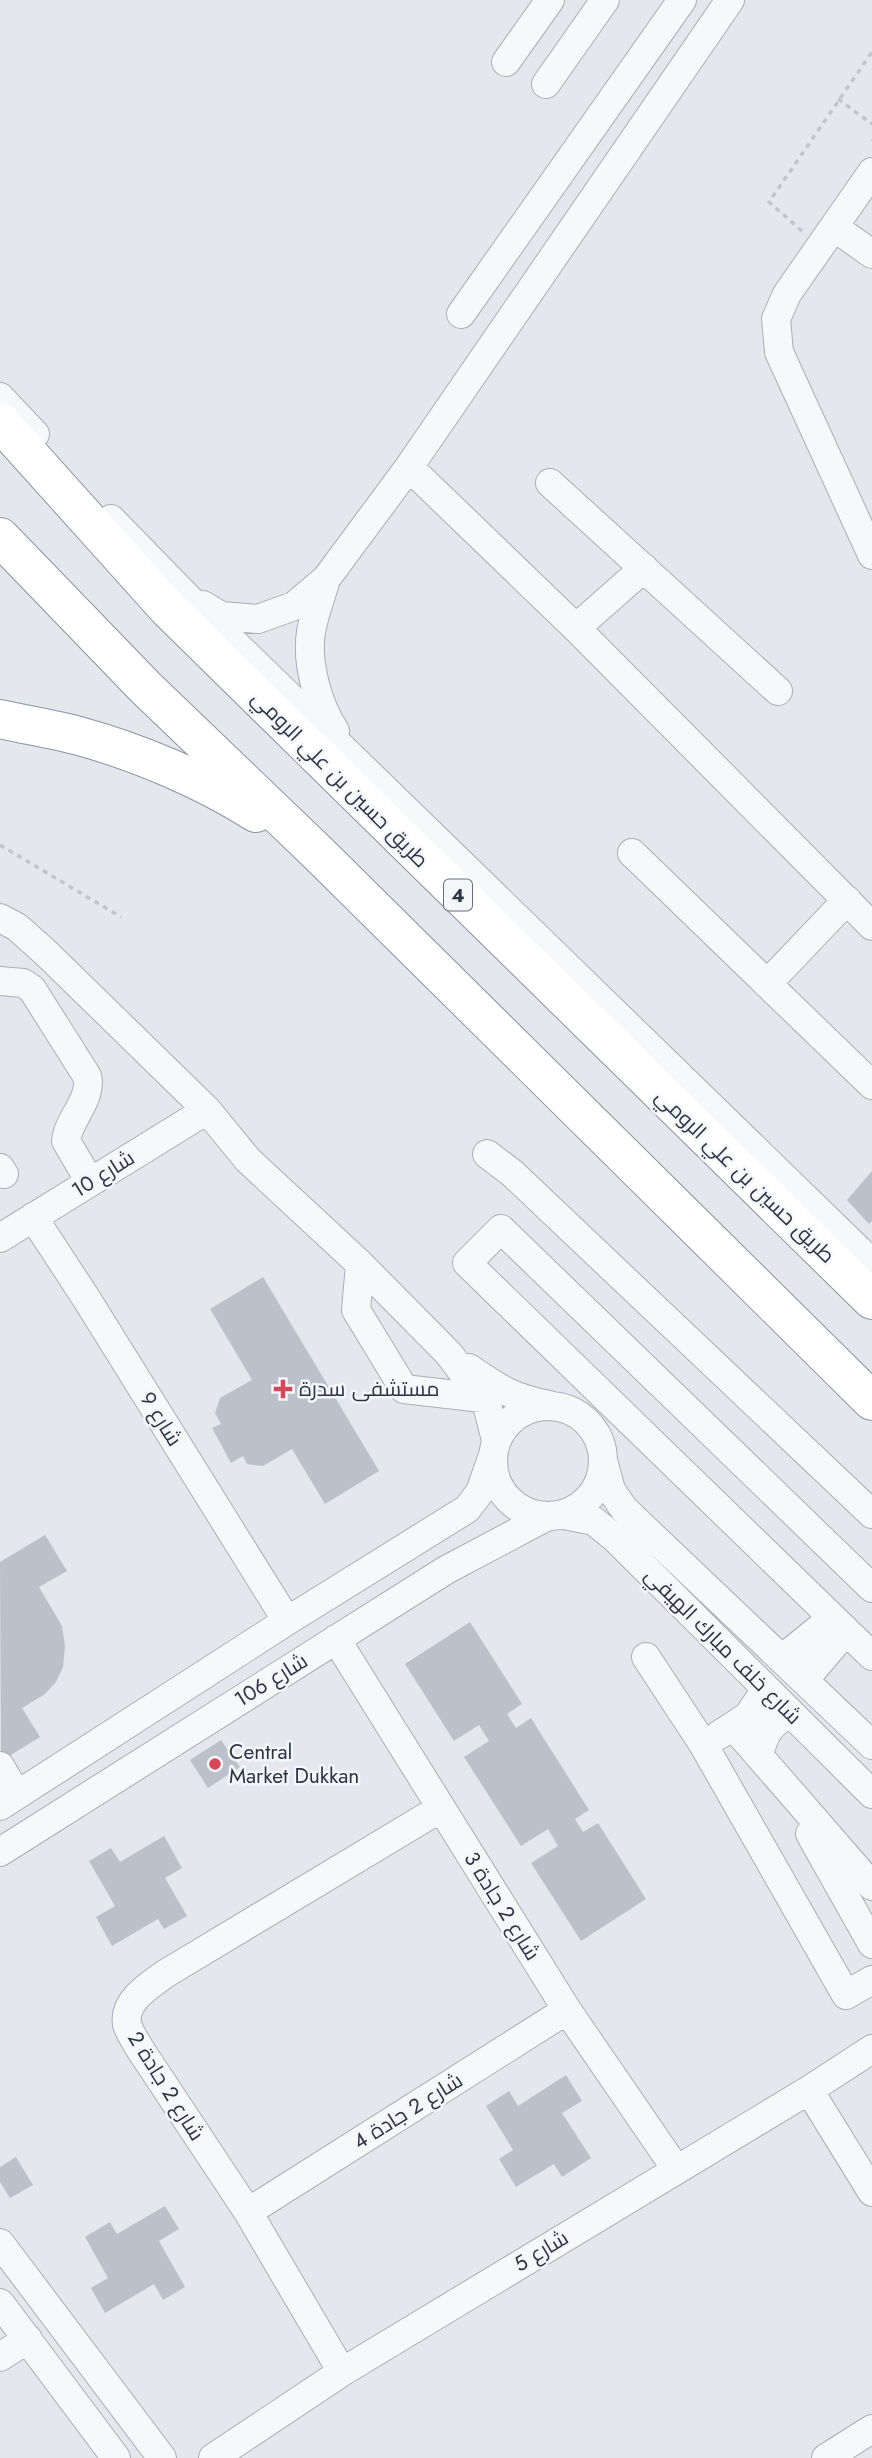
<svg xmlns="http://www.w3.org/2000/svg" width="872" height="2458" font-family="Jost,Cairo,sans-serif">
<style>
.building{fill:#bbc0ca}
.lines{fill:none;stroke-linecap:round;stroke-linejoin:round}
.minor-casing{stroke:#a9aeb7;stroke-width:30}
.highway-casing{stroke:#8b94a3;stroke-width:40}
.path{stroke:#c2c5cb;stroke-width:3.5;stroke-dasharray:5 5;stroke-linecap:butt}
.minor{stroke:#f7f8fa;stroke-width:28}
.highway{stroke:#fff;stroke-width:38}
.poi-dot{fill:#d1495b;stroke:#f4f6f9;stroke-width:2.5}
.labels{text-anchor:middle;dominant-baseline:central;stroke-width:5;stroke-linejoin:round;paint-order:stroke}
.shield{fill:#f4f6f9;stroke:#676e7b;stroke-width:2}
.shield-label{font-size:19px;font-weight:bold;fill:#2b3445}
.street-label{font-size:21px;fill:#2b3445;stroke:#f4f6f9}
.poi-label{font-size:21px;fill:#2b3445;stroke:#f4f6f9;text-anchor:start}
</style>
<rect width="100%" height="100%" fill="#e4e7ec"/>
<path class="building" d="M872 1171V1221L869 1224 847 1200Z
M263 1277 379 1471 325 1504 292 1449 263 1466 247 1464 243 1456 231 1463 212 1428 221 1424 215 1413 220 1398 252 1380 210 1309Z
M45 1535 67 1571 39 1587 62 1626 65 1646 63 1667 56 1682 45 1694 22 1708 40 1737 1 1761 0 1562Z
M470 1622 522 1704 507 1714 516 1728 531 1718 589 1810 575 1819 583 1832 598 1823 646 1899 581 1941 531 1863 558 1846 548 1829 521 1846 464 1757 489 1741 479 1725 454 1741 405 1664Z
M221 1740 240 1767 208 1788 190 1760Z
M164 1836 182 1868 165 1878 187 1916 164 1929 158 1919 112 1946 96 1917 115 1906 89 1861 111 1848 120 1862Z
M566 2075 582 2101 562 2113 591 2158 562 2177 554 2164 516 2187 499 2159 513 2150 486 2106 509 2091 518 2106Z
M16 2157 33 2185 10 2198 0 2182V2167Z
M165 2206 179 2229 159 2241 185 2287 163 2300 154 2284 105 2313 91 2288 108 2278 85 2237 110 2222 117 2234Z"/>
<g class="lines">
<g class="minor-casing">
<path id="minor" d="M506 62 550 0
M546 84 605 0
M872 172 787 294 776 319 779 352 872 555
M834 227 872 254
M461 314 682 0
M0 397 35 434
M409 467 576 628 872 926
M550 483 778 691
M111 519 187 597 872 1263
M326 579C321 597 314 614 311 632 306 663 318 705 335 731
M203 605 221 616 258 619 294 606 326 579 409 467 730 0
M576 628 644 568
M632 853 872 1085
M0 918 17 927 45 952 207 1110 248 1160 360 1264 449 1354 482 1398 488 1409 496 1440
M0 981 23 983 32 989 87 1076C93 1099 68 1119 66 1141L90 1182
M767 984 847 900
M487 1154 512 1173 872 1514
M0 1168 4 1174
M33 1217 86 1298 287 1621
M0 1238 207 1110
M360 1264 356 1310 404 1389 482 1398
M469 1368C499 1389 513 1398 549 1405
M493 1461a55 55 0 1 1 110 0a55 55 0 1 1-110 0Z
M604 1464 611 1490 624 1509 872 1745
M564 1515 594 1521 617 1540 872 1794
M872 1588 501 1229 467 1263 872 1656
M336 1639 567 2010 676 2169
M646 1657 703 1744 846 1995 872 1980
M783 1658 831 1619
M805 1679 846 1631
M734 1727 872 1886
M719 1735 748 1716 766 1689
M759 1755C765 1732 769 1725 790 1713
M0 1766 17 1795
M0 1806 287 1621 467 1509 480 1492 493 1455
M810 1834 872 1944
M0 1852 446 1570 546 1517
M809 2090 872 2192
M248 2212 567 2010
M0 2243 162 2458
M0 2303 116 2458
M0 2357 28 2339
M342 2372 248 2212 140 2049C136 2042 129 2032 127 2024 123 2001 150 1985 165 1974L441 1808
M213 2458 342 2372 809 2090 872 2049
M826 2458 872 2429"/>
</g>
<g class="highway-casing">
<path id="highway" d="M0 422 168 609 872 1300
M0 537 146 688 318 853 872 1401
M0 719C26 725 53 729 79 736 138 752 204 780 256 813"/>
</g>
<path class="path" d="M838 99 872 124
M872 140V141
M802 231 769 202 872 52
M0 845 121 917"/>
<use href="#minor" class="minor"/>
<use href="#highway" class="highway"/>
</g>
<g class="poi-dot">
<path d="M279.5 1378.5h7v7h7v7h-7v7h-7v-7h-7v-7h7z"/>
<circle cx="215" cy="1764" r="7"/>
</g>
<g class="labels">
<rect class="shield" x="444" y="879.5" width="28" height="31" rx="5"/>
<g class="shield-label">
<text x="458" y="895">4</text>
</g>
<g class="street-label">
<text transform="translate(340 779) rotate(45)">طريق حسين بن علي الرومي</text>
<text transform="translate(103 1174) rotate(-32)">شارع 10</text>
<text transform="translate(745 1176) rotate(44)">طريق حسين بن علي الرومي</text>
<text transform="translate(161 1419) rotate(58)">شارع 9</text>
<text transform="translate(723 1646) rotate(45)">شارع خلف مبارك الهيفي</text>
<text transform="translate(271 1680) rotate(-32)">شارع 106</text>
<text transform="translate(502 1906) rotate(58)">شارع 2 جادة 3</text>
<text transform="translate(166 2086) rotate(58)">شارع 2 جادة 2</text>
<text transform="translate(408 2111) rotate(-32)">شارع 2 جادة 4</text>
<text transform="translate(541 2251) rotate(-31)">شارع 5</text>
</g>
<g class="poi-label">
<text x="299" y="1389">مستشفى سدرة</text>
<text x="229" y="1752">Central<tspan x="229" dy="24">Market Dukkan</tspan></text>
</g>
</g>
</svg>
